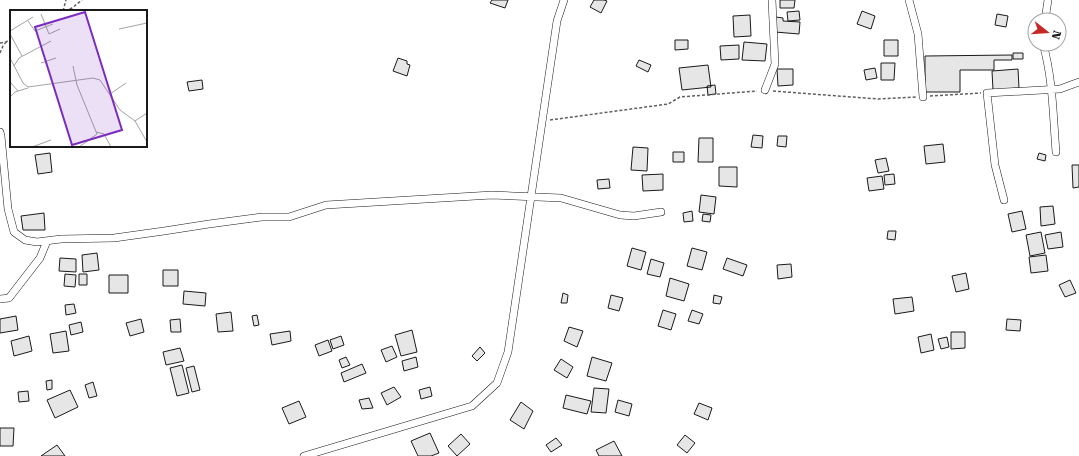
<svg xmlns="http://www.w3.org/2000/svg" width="1079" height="456" font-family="'Roboto Serif',serif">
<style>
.building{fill:#e6e6e6;stroke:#1a1a1a}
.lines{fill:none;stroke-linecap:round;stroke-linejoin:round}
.street-casing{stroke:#1a1a1a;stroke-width:8}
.path{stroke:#5f5f5f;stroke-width:1.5;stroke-dasharray:3 2;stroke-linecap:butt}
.street{stroke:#fff;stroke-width:7}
.inset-road{fill:none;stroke:#a3a3a3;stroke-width:1}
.view{fill:#7b2cbf;fill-opacity:0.15;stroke:#7b2cbf;stroke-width:2}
.inset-edge{fill:none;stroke:#1a1a1a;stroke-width:2}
</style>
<rect width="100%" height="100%" fill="#fff"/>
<path class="building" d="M492 0H508L505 8 490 3Z
M594 0H604L607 1 601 13 590 7Z
M780 0H795L794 8H780Z
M799 11 800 20 788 21 787 12Z
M862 11 875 16 871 29 857 24Z
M997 14 1008 16 1006 27 995 25Z
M750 15 751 36 734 37 733 16Z
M776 17 783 18V21L800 22 799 34 775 32Z
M675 40H688V49L675 50Z
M884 40H898V56H884Z
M744 42 767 44 765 61 742 60Z
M739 45V59L721 60 720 46Z
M1013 53H1023V59H1013Z
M1012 55V60H994V70H960V92H925V56Z
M398 58 407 61V64L410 65 407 76 393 71Z
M639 60 651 65 648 72 636 66Z
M881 63H895L894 80H881Z
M708 65 711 87 682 90 679 68Z
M875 68 877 78 866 80 864 70Z
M777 69H793V85L778 86Z
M1018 69 1019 88 993 90 992 71Z
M202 80 203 89 189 91 187 82Z
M715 85 716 94 708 95 707 86Z
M753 135 763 136 762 148 751 147Z
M778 136H787L786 147 777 146Z
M699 138H713V162H698Z
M943 144 945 162 926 164 924 146Z
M633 147 648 148 647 171 631 170Z
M673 152H684V162H673Z
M50 153 52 172 38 174 35 155Z
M1039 153 1046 155 1045 161 1037 159Z
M886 158 889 171 878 173 875 160Z
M1072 165H1079V187L1073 188Z
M719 167H737V187L719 186Z
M663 174V190L643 191 642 175Z
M894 174 895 184 885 185 884 175Z
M882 176 884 189 869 191 867 178Z
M609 179 610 188 598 189 597 180Z
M701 195 716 197 714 214 699 212Z
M1053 206 1055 224 1041 226 1040 207Z
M692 211 693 221 684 222 683 213Z
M1022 211 1026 229 1012 232 1008 214Z
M44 213 45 230H23L21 216Z
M703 214 711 215 710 222 702 221Z
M888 231H896L895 240 887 239Z
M1041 232 1045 253 1030 256 1026 235Z
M1061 232 1063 247 1048 249 1045 235Z
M632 248 646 252 641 270 627 266Z
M692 248 707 252 702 270 687 266Z
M97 253 99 270 83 272 82 255Z
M1046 255 1048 271 1031 273 1029 257Z
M60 258 76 259V272L59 271Z
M727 258 747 265 743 276 723 269Z
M651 259 664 263 660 277 647 274Z
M791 264 792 277 778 279 777 265Z
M163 270H178V286H163Z
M966 273 969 289 956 292 952 276Z
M65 274 76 275 75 287 64 286Z
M79 274H87V285H79Z
M109 275H128V293H109Z
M670 278 689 284 684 301 666 296Z
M1070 280 1076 293 1065 297 1059 285Z
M184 291 206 293 205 306 183 304Z
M563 293 568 295 567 303H561Z
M611 295 623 298 619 311 608 308Z
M714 295 722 297 720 304 713 303Z
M912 297 914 311 895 314 893 299Z
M74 304 76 313 66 315 65 305Z
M663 310 676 314 671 330 658 326Z
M692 310 703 314 699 324 688 321Z
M231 312 233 331 218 332 216 314Z
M257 315 259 325 254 326 252 316Z
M16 316 18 330 0 333V319Z
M141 319 144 332 130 336 126 323Z
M180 319 181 332H171L170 320Z
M1007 319 1021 320 1020 331 1006 330Z
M81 322 83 332 71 335 69 325Z
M569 327 583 331 577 347 564 341Z
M412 330 417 352 401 356 395 335Z
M66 331 69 351 53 353 50 334Z
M290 331 291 341 272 345 270 334Z
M951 332H965V348L951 349Z
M931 334 934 350 921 353 918 337Z
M29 336 32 351 14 356 11 341Z
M341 336 344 345 333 349 330 340Z
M947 337 949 347 941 349 938 339Z
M328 340 332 351 319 356 315 345Z
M392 346 397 357 386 362 381 350Z
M480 347 485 353 477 361 472 356Z
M180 348 184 361 166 365 163 352Z
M346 357 350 365 342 368 339 360Z
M416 357 418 367 404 371 402 361Z
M592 357 612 363 606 381 587 376Z
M561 359 573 367 567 378 554 370Z
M362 364 366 373 344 382 341 373Z
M182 365 189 393 177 396 170 368Z
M194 366 200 390 192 392 186 368Z
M52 380V389L47 390 46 381Z
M93 382 97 396 89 398 85 385Z
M394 387 401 397 387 405 381 393Z
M430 387 432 396 421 399 419 390Z
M594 388 609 389 606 413 591 412Z
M70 390 78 407 55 418 47 400Z
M28 391 29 401 19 402 18 392Z
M566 395 591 401 587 414 563 408Z
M369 398 373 408 362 409 359 400Z
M618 400 632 404 629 416 615 412Z
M299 401 306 417 289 424 282 408Z
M521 402 533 411 524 429 510 420Z
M699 403 712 408 708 420 694 414Z
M0 428H14L13 446H0Z
M430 433 439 453 431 456H418L411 441Z
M461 434 470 444 457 456 448 446Z
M685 435 695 443 687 453 677 445Z
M556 438 562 445 551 452 546 445Z
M614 441 622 456H599L596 450Z
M57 445 65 456H41Z"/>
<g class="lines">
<g class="street-casing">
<path id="street" d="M909 0 918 34 923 97
M1045 20 1048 0
M1043 44C1053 79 1053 116 1056 152
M765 90 775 64 772 0
M0 132 1 136 8 209 14 232 25 240 37 242 61 239 114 238 164 231 209 224 262 217H289L326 205 492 195 561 198 620 215 634 216 661 212
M1004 200 995 165 987 93 1060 89 1079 82
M0 299 9 298 40 258 47 241
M304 456 472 406 497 383 508 352 557 21 564 0"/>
</g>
<path class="path" d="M63 11 66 0
M65 11 72 8 82 0
M0 43 6 42 11 39
M0 53 3 46 6 42
M773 91 878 99 917 97
M930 96 981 93
M550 120 668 104 680 97 757 91"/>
<use href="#street" class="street"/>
</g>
<g transform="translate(10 10)">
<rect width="137" height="137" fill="#fff"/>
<path class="inset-road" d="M31 4 39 24 50 19M18 11 25 21 43 14M109 19 137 13M0 21 23 7M0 24 12 46M0 48 13 73 18 77 83 68 90 70 110 100 125 111 137 132M31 53 46 48M4 56 9 48 41 31M63 56 67 75 87 124 69 137M0 72 8 81M100 84 116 73M0 87 5 82 18 78M125 111 137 103M86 122 94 124 101 137M22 137 41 130"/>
<path class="view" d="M75 2 112 120 62 135 25 17Z"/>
<rect width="137" height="137" class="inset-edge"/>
</g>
<g transform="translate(1047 32) rotate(107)"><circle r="19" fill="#ffffff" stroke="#a3a3a3"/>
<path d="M0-3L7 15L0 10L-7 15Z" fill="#c62828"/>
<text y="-6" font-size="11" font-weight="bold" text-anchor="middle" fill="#1a1a1a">N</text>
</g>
</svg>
